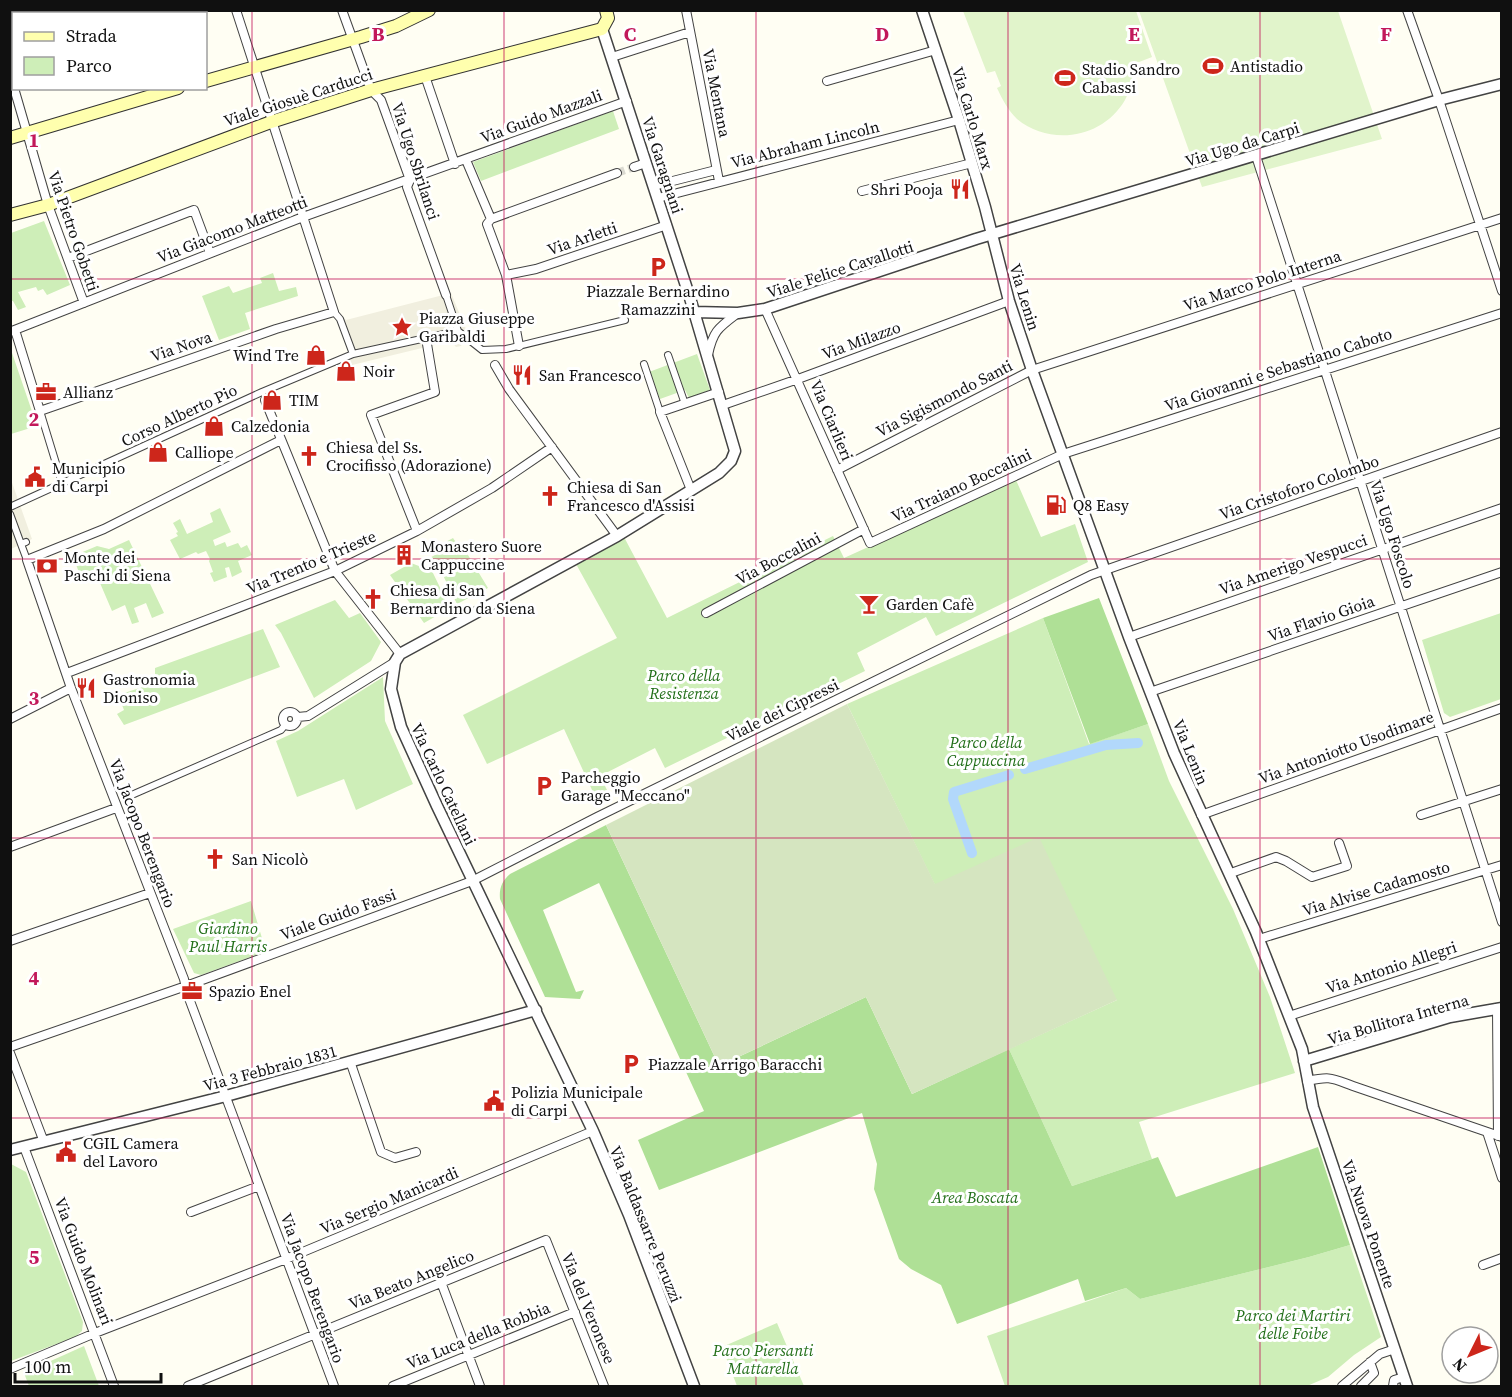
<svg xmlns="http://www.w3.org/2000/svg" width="1512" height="1397" font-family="'Source Serif 4',serif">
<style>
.green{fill:#ceeeb8}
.forest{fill:#afe096}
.cemetery{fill:#d5e5c0}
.pitch{fill:#e1f4cb}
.plaza{fill:#f1efdf}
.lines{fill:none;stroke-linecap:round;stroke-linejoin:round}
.canal{stroke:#b2d8fb;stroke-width:10}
.minor-tunnel{stroke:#dbdad1;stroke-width:8;stroke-dasharray:8 4;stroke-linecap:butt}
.pedestrian-casing{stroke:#434343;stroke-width:8}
.minor-casing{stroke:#434343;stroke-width:10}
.tertiary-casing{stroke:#434343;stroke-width:13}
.secondary-casing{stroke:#323232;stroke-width:14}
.pedestrian{stroke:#fff;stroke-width:6}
.minor{stroke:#fff;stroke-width:8}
.tertiary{stroke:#fff;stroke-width:10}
.secondary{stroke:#ffffae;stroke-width:12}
.grid{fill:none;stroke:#c2185b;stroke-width:1.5;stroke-opacity:0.55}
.labels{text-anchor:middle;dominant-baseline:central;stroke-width:6;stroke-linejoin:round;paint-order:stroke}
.poi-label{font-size:16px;fill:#101010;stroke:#fff;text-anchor:start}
.street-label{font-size:16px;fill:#101010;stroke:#fff}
.park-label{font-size:16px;font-style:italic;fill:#226f19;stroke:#fff}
.grid-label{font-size:20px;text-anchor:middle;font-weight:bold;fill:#c2185b;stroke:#fff;stroke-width:6;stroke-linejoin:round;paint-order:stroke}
</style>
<rect width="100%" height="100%" fill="#fffef3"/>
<path class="green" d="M613 111 619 129 481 181 473 162Z
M44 221 70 285 47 295 43 289 38 291 36 287 18 292 26 307 18 310 13 301H11V233Z
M273 273 279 291 296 287 298 296 245 313 250 329 219 340 202 296 229 286 233 293 262 283 260 278Z
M10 347 37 426 11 434H10Z
M697 354 710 390 689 398 685 390 660 399 649 372Z
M1016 480 1041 537 1075 524 1088 562 936 636 926 617 857 653 865 671 665 768 655 748 600 776 610 796 598 803 564 729 487 764 463 715 617 638 576 564 624 537 667 618 833 536 844 558Z
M220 508 231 532 213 540 215 546 225 542 227 547 238 543 241 548 247 545 252 555 238 561 242 572 232 577 229 567 225 568 227 577 214 582 210 573 213 572 209 561 210 559 206 551 198 554 196 552 180 559 170 540 178 536 176 533 178 532 173 523 180 519 187 534 213 522 210 513Z
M453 538 461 550H465L488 588 457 604 438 565 426 560 444 550 442 544Z
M129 540 164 613 152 618 146 603 134 608 139 622 132 624 125 605 112 611 97 576 82 581 73 556 97 546 109 549Z
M411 563 432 571 450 608 424 623 390 575Z
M335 600 349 618 360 613 381 642 371 661 314 698 281 633 275 625Z
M1501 613V699L1450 717 1444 713 1422 640Z
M1043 618 1089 744 1148 724 1169 781 1233 909 1270 997 1295 1073 1139 1122 1152 1159 1072 1186 1009 1049 1117 1000 935 885 847 704Z
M263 629 280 667 124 725 117 714 124 710 118 695 155 683V668Z
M383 677 385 721 413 784 356 810 344 779 297 797 276 741 298 731Z
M251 901 264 945 270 950 201 975 194 973 173 929Z
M11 1164 26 1172 83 1322 82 1331 75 1337 11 1361Z
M1350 1245 1381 1337 1354 1355 1328 1377 1307 1386H1005L987 1336 1126 1288 1140 1299 1309 1257Z
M777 1323 804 1386H737L722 1347Z
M84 1346 99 1386H29L24 1373Z"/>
<path class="forest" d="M1099 598 1148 724 1090 744 1043 618Z
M606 825 719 1066 866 997 912 1094 1009 1049 1072 1186 1158 1157 1176 1197 1318 1147 1350 1245 1309 1257 1140 1299 1126 1288 1085 1301 1078 1279 957 1324 941 1285 911 1269 899 1259 874 1189 877 1164 862 1113 659 1190 638 1140 704 1111 599 883 543 910 576 992 584 990 580 999 545 997 500 899C499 888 502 881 510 874Z"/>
<path class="cemetery" d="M847 704 935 884 1039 837 1117 1000 912 1094 866 997 719 1066 606 825Z"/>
<path class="pitch" d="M963 11H1136L1152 57 1134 64C1133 77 1131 89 1125 100 1103 138 1051 147 1017 119 1008 110 1002 99 997 88L1001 86 995 71 987 73Z
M1139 11H1338L1382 139 1202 187Z"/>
<path class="plaza" d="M451 293 468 334 461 346 456 347 451 341 352 365 338 321 342 316 346 320Z
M10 477 32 539 11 549H10Z"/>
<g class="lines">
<path class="canal" d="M1025 769 1106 745 1138 743
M972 853 953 799 954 792 1009 775"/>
<path class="minor-tunnel" d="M617 173 634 167"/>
<g class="pedestrian-casing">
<path id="pedestrian" d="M446 295 458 331
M334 312 340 319 353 354
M668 355 685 404
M644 364 660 412
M40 411 62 483
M10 507 262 392 353 354 458 331 482 350 506 349 625 320
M10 514 21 544 26 542
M21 544 27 560
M127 797 281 730 286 724"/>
</g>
<g class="minor-casing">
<path id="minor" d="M116 10 117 14
M342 10 371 90 381 100 410 180 407 187 446 295
M686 10 719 181
M1407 10 1439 100 1502 291
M612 57 690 32
M10 75 14 86
M425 76 455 164
M827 81 936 50
M14 88 48 205 84 303
M1256 156 1502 922
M466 160 491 219 487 224 506 275 519 346
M634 167 646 163
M653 186 716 170
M862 191 972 163
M658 198 959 120
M491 219 617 173
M68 258 194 210 210 253
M506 275 536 269 667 225
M765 309 870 543 1063 454 1502 313
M15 330 40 411 276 329 334 312 236 10
M12 331 303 217 627 101
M708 355C713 331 718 328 738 313
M495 365 509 389 617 536
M265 400 335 571 400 654
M723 405 798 379 1009 301
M281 440 104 529 27 560 71 688 184 979 187 993 334 1386
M837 470 1032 370 1502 218
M691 490 660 412 719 392
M417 531 371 415 435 392 426 338
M706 613 864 529
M1129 637 1502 508
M67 673 335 571 417 531 492 488 552 447
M1150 692 1502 572
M283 719a7 7 0 1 1 14 0a7 7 0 1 1-14 0Z
M298 717 308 716 395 662
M10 719 71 688
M1201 815 1502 708
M1421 815 1502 789
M10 847 116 808
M1231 873 1276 857 1286 861 1312 877 1347 866 1339 843
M1259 939 1502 865
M10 941 150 893
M1497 1008 1498 1136
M1289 1016 1502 947
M10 1047 186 986 472 881 597 817 1091 575 1502 432
M10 1053 44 1142
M350 1061 381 1152 395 1158 416 1152
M1307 1081C1331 1076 1331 1078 1353 1086L1502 1137
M1487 1132 1502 1178
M24 1147 114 1386
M191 1212 259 1186
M1483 1265 1502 1258
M441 1282 480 1386
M10 1369 95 1333 286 1259 593 1131
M188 1386 546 1240 604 1386
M393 1386 575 1312
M1342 1386 1380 1354 1395 1349
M1361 1386 1374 1373 1370 1362
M1393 1386 1394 1380 1404 1377"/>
</g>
<g class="tertiary-casing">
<path id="tertiary" d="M922 10 959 120 985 207 1009 301 1032 370 1129 637 1174 753 1256 932 1302 1049 1313 1107 1407 1386
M602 29 690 298 735 451 731 461 719 473 617 536 400 654 395 662 391 689 401 727 437 806 593 1131 629 1215 694 1386
M694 312 738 313 765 309 976 239 1439 100 1502 84
M1304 1061 1450 1017 1502 1008
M10 1150 226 1096 536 1010"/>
</g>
<g class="secondary-casing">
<path id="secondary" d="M206 81 361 37 396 26 429 10
M10 138 178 88
M10 215 48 205 271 122 371 90 602 29 608 18 606 10"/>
</g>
<use href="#pedestrian" class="pedestrian"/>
<use href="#minor" class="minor"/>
<use href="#tertiary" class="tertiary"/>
<use href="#secondary" class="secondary"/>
</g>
<path class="grid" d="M252 10V1386M504 10V1386M756 10V1386M1008 10V1386M1260 10V1386M10 279H1502M10 559H1502M10 838H1502M10 1118H1502"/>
<defs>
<g id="stadium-bare" transform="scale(1.62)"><path d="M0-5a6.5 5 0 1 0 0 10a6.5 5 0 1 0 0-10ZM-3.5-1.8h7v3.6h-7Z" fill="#cd261b" stroke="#fff" stroke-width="2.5" paint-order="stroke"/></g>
<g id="restaurant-bare" transform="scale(1.62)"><path d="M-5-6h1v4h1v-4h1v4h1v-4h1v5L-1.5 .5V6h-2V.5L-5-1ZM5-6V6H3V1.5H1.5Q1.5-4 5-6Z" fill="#cd261b" stroke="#fff" stroke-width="2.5" paint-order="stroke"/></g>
<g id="parking-bare" transform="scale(1.62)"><path d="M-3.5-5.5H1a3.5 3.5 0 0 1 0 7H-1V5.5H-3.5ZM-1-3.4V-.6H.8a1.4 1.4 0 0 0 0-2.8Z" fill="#cd261b" stroke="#fff" stroke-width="2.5" paint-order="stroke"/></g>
<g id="sight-bare" transform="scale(1.62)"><path d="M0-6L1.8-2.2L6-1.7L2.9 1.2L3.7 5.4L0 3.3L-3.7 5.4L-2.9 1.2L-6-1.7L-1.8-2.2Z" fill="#cd261b" stroke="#fff" stroke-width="2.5" paint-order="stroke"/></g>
<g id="shop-bare" transform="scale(1.62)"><path d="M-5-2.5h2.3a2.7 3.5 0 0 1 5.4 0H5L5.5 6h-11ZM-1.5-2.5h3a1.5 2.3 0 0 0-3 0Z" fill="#cd261b" stroke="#fff" stroke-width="2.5" paint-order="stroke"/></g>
<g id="office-bare" transform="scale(1.62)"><path d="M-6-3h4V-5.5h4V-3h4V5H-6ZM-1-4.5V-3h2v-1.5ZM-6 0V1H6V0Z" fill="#cd261b" stroke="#fff" stroke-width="2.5" paint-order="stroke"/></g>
<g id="church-bare" transform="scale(1.62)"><path d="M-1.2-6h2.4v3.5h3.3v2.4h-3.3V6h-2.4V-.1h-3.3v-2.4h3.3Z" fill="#cd261b" stroke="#fff" stroke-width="2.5" paint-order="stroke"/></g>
<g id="civic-bare" transform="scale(1.62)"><path d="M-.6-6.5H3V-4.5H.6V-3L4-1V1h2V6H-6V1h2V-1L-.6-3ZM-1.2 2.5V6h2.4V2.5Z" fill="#cd261b" stroke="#fff" stroke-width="2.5" paint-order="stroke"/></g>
<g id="fuel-bare" transform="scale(1.62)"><path d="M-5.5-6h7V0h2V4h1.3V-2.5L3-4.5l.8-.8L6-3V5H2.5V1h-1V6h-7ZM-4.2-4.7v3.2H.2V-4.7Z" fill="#cd261b" stroke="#fff" stroke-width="2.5" paint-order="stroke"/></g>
<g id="building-bare" transform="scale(1.62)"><path d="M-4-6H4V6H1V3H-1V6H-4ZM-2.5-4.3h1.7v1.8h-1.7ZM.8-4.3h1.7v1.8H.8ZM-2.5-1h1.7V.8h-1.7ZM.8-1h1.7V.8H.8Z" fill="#cd261b" stroke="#fff" stroke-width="2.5" paint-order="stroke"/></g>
<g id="bank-bare" transform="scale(1.62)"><path d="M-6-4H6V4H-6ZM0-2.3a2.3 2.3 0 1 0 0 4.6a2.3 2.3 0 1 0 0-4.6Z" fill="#cd261b" stroke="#fff" stroke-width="2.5" paint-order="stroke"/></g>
<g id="bar-bare" transform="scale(1.62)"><path d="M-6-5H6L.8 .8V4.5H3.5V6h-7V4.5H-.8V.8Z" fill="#cd261b" stroke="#fff" stroke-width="2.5" paint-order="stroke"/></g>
</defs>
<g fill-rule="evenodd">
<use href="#stadium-bare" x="1213" y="66"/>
<use href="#stadium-bare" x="1065" y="78"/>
<use href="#restaurant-bare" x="960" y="189"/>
<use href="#parking-bare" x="658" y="267"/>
<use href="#sight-bare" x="402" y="327"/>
<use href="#shop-bare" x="316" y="355"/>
<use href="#shop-bare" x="346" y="371"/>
<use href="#restaurant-bare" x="522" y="375"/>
<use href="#office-bare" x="46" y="392"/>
<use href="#shop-bare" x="272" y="400"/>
<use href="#shop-bare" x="214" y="426"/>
<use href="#shop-bare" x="158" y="452"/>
<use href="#church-bare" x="309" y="456"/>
<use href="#civic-bare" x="35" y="477"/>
<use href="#church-bare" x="550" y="496"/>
<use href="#fuel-bare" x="1056" y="505"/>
<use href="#building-bare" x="404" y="555"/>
<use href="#bank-bare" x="47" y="566"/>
<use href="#church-bare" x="373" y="599"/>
<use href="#bar-bare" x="869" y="604"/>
<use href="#restaurant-bare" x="86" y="688"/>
<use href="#parking-bare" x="544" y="786"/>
<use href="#church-bare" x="215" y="859"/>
<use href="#office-bare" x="192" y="991"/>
<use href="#parking-bare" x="631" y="1064"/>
<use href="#civic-bare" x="494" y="1101"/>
<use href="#civic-bare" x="66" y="1152"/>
</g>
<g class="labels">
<g class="poi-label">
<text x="1230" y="66">Antistadio</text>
<text x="1082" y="69">Stadio Sandro<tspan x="1082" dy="18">Cabassi</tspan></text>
<text x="943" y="189" text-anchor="end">Shri Pooja</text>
<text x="658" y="291" text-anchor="middle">Piazzale Bernardino<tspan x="658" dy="18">Ramazzini</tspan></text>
<text x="419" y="318">Piazza Giuseppe<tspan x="419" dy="18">Garibaldi</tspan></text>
<text x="299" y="355" text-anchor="end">Wind Tre</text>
<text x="363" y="371">Noir</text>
<text x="539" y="375">San Francesco</text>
<text x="63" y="392">Allianz</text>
<text x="289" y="400">TIM</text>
<text x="231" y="426">Calzedonia</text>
<text x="326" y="447">Chiesa del Ss.<tspan x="326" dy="18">Crocifisso (Adorazione)</tspan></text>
<text x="175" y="452">Calliope</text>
<text x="52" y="468">Municipio<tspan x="52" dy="18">di Carpi</tspan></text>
<text x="567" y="487">Chiesa di San<tspan x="567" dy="18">Francesco d'Assisi</tspan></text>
<text x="1073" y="505">Q8 Easy</text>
<text x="421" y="546">Monastero Suore<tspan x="421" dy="18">Cappuccine</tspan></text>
<text x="64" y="557">Monte dei<tspan x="64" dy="18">Paschi di Siena</tspan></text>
<text x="390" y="590">Chiesa di San<tspan x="390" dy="18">Bernardino da Siena</tspan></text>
<text x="886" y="604">Garden Cafè</text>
<text x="103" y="679">Gastronomia<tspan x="103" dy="18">Dioniso</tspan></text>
<text x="561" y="777">Parcheggio<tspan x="561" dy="18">Garage "Meccano"</tspan></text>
<text x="232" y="859">San Nicolò</text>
<text x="209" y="991">Spazio Enel</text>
<text x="648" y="1064">Piazzale Arrigo Baracchi</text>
<text x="511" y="1092">Polizia Municipale<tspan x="511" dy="18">di Carpi</tspan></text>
<text x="83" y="1143">CGIL Camera<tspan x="83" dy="18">del Lavoro</tspan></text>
</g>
<g class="street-label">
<text transform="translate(717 93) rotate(79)">Via Mentana</text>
<text transform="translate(298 97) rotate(-18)">Viale Giosuè Carducci</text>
<text transform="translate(541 116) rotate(-20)">Via Guido Mazzali</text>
<text transform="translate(973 118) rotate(73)">Via Carlo Marx</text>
<text transform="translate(805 144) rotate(-14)">Via Abraham Lincoln</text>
<text transform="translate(1242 144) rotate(-17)">Via Ugo da Carpi</text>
<text transform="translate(416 161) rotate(72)">Via Ugo Sbrilanci</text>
<text transform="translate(663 165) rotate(72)">Via Garagnani</text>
<text transform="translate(232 229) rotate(-21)">Via Giacomo Matteotti</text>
<text transform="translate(74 231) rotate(71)">Via Pietro Gobetti</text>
<text transform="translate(582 238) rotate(-19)">Via Arletti</text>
<text transform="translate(840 269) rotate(-18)">Viale Felice Cavallotti</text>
<text transform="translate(1262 280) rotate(-18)">Via Marco Polo Interna</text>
<text transform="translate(1025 297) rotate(73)">Via Lenin</text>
<text transform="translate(861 340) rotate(-20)">Via Milazzo</text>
<text transform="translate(181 346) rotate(-19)">Via Nova</text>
<text transform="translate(1278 369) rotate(-18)">Via Giovanni e Sebastiano Caboto</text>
<text transform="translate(944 398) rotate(-27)">Via Sigismondo Santi</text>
<text transform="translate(179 415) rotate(-25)">Corso Alberto Pio</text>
<text transform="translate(832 420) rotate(67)">Via Ciarlieri</text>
<text transform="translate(961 485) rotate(-25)">Via Traiano Boccalini</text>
<text transform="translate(1299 487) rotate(-19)">Via Cristoforo Colombo</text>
<text transform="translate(1393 534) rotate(72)">Via Ugo Foscolo</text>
<text transform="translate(778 558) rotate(-28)">Via Boccalini</text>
<text transform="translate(311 562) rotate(-23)">Via Trento e Trieste</text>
<text transform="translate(1293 564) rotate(-19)">Via Amerigo Vespucci</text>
<text transform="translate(1321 618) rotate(-19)">Via Flavio Gioia</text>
<text transform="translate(782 710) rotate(-26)">Viale dei Cipressi</text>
<text transform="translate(1346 747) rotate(-20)">Via Antoniotto Usodimare</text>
<text transform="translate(1191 752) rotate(68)">Via Lenin</text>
<text transform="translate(444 784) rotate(65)">Via Carlo Catellani</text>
<text transform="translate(143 833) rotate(69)">Via Jacopo Berengario</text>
<text transform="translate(1376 888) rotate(-17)">Via Alvise Cadamosto</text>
<text transform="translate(338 914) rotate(-20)">Viale Guido Fassi</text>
<text transform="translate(1391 967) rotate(-18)">Via Antonio Allegri</text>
<text transform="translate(1398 1019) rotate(-16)">Via Bollitora Interna</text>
<text transform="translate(270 1068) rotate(-15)">Via 3 Febbraio 1831</text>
<text transform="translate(389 1200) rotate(-23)">Via Sergio Manicardi</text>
<text transform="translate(646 1224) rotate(68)">Via Baldassarre Peruzzi</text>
<text transform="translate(1369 1224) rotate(71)">Via Nuova Ponente</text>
<text transform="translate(84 1261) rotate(69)">Via Guido Molinari</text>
<text transform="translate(411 1279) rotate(-22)">Via Beato Angelico</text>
<text transform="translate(313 1288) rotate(70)">Via Jacopo Berengario</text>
<text transform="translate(589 1308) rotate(68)">Via del Veronese</text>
<text transform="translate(478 1335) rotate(-22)">Via Luca della Robbia</text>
</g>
<g class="park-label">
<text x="684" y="675">Parco della<tspan x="684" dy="18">Resistenza</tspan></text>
<text x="986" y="742">Parco della<tspan x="986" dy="18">Cappuccina</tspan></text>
<text x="228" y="928">Giardino<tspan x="228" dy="18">Paul Harris</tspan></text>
<text x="975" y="1197">Area Boscata</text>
<text x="1293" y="1315">Parco dei Martiri<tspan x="1293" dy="18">delle Foibe</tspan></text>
<text x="763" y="1350">Parco Piersanti<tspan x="763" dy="18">Mattarella</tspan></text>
</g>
</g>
<g class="grid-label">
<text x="378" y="41">B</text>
<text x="630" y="41">C</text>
<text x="882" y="41">D</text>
<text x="1134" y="41">E</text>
<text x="1386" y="41">F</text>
<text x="34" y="147">1</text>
<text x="34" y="426">2</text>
<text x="34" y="705">3</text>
<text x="34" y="985">4</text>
<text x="34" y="1264">5</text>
</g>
<rect width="1512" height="1397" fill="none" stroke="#101010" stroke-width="24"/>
<rect x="12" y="12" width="195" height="78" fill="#ffffff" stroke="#9f9f9f" stroke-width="1.5"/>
<rect x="24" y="32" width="30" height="9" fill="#ffffae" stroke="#9f9f9f" stroke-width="1.5"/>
<text x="66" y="42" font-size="18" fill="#101010">Strada</text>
<rect x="24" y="57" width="30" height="18" fill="#ceeeb8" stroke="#9f9f9f" stroke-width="1.5"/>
<text x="66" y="72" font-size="18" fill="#101010">Parco</text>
<g transform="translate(1470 1355) rotate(227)"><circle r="28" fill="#ffffff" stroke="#9f9f9f" stroke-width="1.5"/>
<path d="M0-4.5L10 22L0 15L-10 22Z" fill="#cd261b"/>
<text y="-9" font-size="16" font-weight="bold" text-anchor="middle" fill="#101010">N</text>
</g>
<path d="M15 1373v9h146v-9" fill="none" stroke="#101010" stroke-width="3"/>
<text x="24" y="1373" font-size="18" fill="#101010" stroke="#ffffff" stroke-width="4.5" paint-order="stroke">100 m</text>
</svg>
